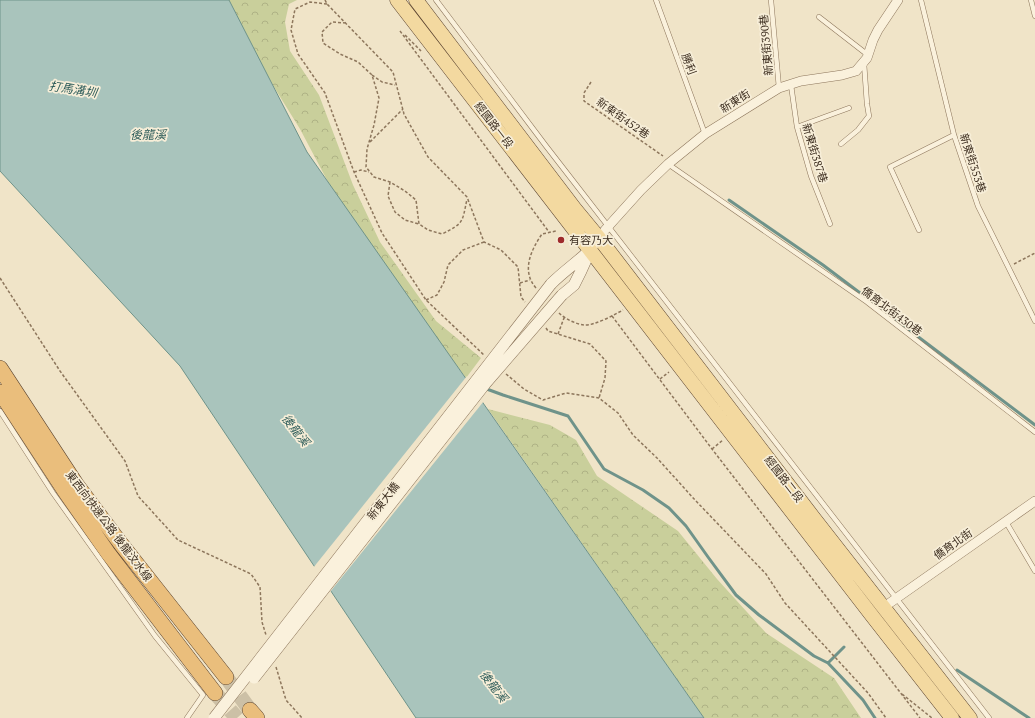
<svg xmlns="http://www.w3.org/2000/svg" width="1035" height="718" font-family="'PT Serif','Noto Sans TC',serif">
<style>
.forest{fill:url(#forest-crowns)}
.water{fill:#a9c4bc;stroke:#6f938a}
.pier{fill:#f0e4c8}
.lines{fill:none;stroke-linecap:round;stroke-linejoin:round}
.stream{stroke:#6f938a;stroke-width:3}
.trunk-tunnel{stroke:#ccc0a6;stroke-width:15;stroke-dasharray:15 8;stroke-linecap:butt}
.service-casing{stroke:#8d765c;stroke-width:5.5}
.minor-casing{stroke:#8d765c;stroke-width:10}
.tertiary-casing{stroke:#8d765c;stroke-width:12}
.primary-casing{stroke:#5b4430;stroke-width:15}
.trunk-casing{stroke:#5b4430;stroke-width:16}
.path{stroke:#8d765c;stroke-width:1.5;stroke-dasharray:3 2;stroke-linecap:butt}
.service{stroke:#faf1dc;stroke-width:4.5}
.minor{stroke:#faf1dc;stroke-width:9}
.tertiary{stroke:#faf1dc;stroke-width:11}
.primary{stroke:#f3d9a0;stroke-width:14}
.trunk{stroke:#eabe7c;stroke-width:15}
.tertiary-bridge-casing{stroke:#8d765c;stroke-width:12;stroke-linecap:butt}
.tertiary-bridge{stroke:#faf1dc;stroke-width:11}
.poi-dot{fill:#9e2a2b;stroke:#f7eed8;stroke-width:1.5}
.labels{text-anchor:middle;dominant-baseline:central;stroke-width:3.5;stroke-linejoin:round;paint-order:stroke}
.street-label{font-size:11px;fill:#3d2e20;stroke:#f7eed8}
.poi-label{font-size:11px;fill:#3d2e20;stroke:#f7eed8;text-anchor:start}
.water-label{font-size:12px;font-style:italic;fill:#2f5d5a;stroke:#f7eed8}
</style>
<defs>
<pattern id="forest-crowns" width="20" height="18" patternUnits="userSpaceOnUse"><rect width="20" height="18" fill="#c9cf9b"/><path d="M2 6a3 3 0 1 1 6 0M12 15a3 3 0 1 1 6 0" fill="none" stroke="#aeb285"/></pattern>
</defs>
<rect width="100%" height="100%" fill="#f0e4c8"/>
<path class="forest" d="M220 0H297L289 4 285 22 290 51 319 95 353 185 380 242 436 321 481 358 466 378 346 216 300 129Z
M488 409 550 425 576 440 597 476 678 531 717 579 766 633 834 678 861 718H704Z"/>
<path class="water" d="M0 0H229L307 152 704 718H416L180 366 0 171Z"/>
<path class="pier" d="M467 376 484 401 330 592 313 568Z"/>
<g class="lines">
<path class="stream" d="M729 200 823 265 1035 425
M484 388 503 395 568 416 604 469 643 490 669 508 686 526 708 557 736 595 759 615 814 656 828 663 863 700 875 718
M828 663 844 647
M957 670 1029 718"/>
<path class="trunk-tunnel" d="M226 677 250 710
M215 693 237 718"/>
<g class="service-casing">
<path id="service" d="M436 0 546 146 989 718
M656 0 705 134
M771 0 779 88
M921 0 954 135 978 206 1035 321
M1031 0 1035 16
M819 17 868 55
M791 85 797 127 811 176 830 224
M797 127 849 108
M841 144 858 130 869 116 867 104 864 63
M668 164 867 302 1035 432
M919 230 890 167 954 135
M0 411 53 493 155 636 203 695 187 718
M1006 522 1035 571"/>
</g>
<g class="minor-casing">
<path id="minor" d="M590 251 605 230 641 190 668 164 705 134 779 88 801 81 842 75 856 71 867 58 873 40 878 30 898 0
M884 607 1035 501"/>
</g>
<g class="tertiary-casing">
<path id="tertiary" d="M551 284C563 272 576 263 588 252
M562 295 574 285 581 271 590 251"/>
</g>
<g class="primary-casing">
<path id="primary" d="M397 0 873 617 952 718
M416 0 575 209 599 238 813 517 970 718"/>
</g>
<g class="trunk-casing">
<path id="trunk" d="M0 368 76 484 121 544 226 677
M0 392 64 490 108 553 215 693
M250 710 257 718"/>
</g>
<path class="path" d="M325 0 327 4 393 72 404 114 428 157 467 197 484 242 501 250 518 267 521 297 525 302
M327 4 310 2 295 9 291 30 298 54 325 93 354 172 382 233 426 300 484 355
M346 23 332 22 322 32 323 43 340 54 358 62 372 75 379 98 374 125 367 149 366 167 374 177 390 182 405 191 416 200 419 224 428 230 442 234C464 223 462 223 467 199
M400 31 549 232
M405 35 421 51
M372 75 382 82 395 85
M591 82 584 93V101L663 156
M370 142 403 109
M354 172 361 170 369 172
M390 182 388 196 395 212 405 220 419 224
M1014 264 1035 253
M0 278 60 371 125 461 138 496 178 540 251 574 260 587 262 622 266 635
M520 283 530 280
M536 288C521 271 531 250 542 234L556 231
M426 300 437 295 444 282 448 265 463 250 484 242
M559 313C565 319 576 324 584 325 594 326 614 315 623 310
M612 316 712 449 920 718
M546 328 548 331 590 344 606 361 605 378 599 398
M558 334 564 318
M506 374 524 389 543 400 566 393 599 398 618 413 633 435 657 458 695 500 766 574 785 603 868 693 886 718
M660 379 669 372
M712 449 723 440
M276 667 286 700 302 718
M902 694 932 718"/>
<use href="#service" class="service"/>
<use href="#minor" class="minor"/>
<use href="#tertiary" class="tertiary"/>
<use href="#primary" class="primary"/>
<use href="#trunk" class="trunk"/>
<g class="tertiary-bridge-casing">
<path id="tertiary-bridge" d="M254 678 485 384 562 295
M214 718 551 284"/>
</g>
<use href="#tertiary-bridge" class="tertiary-bridge"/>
</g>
<circle class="poi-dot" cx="561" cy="240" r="4"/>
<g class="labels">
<g class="street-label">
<text transform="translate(766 45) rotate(-95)">新東街390巷</text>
<text transform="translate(689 64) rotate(70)">勝利</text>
<text transform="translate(735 101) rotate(-32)">新東街</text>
<text transform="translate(623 118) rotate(35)">新東街452巷</text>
<text transform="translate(494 125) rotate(52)">經國路一段</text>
<text transform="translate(815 153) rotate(73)">新東街387巷</text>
<text transform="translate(973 163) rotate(72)">新東街353巷</text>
<text transform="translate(892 311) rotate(37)">僑育北街430巷</text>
<text transform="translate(784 479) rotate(52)">經國路二段</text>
<text transform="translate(383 501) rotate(-52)">新東大橋</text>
<text transform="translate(109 526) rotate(53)">東西向快速公路 後龍汶水線</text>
<text transform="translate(953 544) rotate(-35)">僑育北街</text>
</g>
<g class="poi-label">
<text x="569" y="240">有容乃大</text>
</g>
<g class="water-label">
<text transform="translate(73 89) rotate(9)">打馬溝圳</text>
<text x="148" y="134">後龍溪</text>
<text transform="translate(296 430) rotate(52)">後龍溪</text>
<text transform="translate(494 686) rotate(52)">後龍溪</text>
</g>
</g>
</svg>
